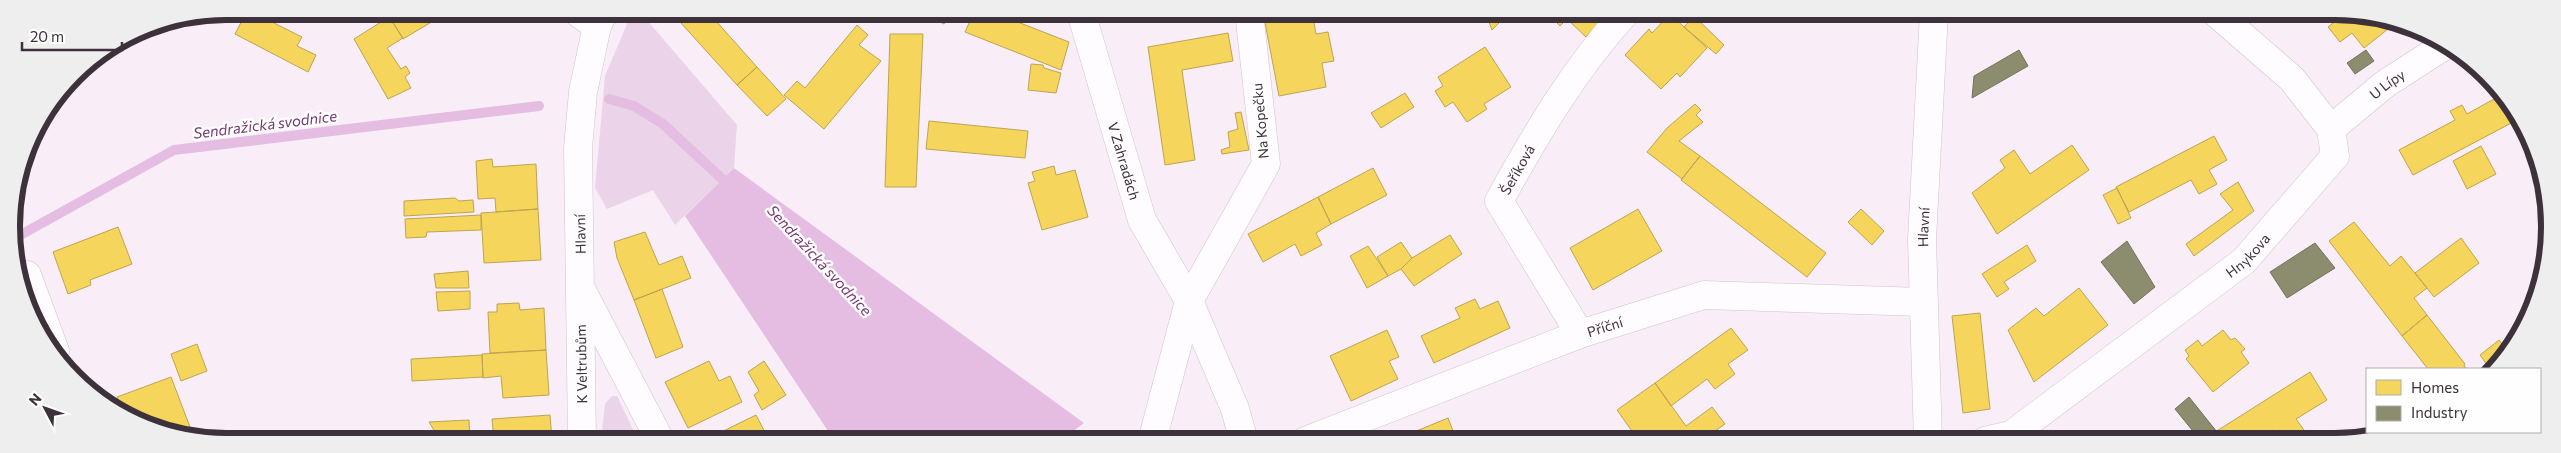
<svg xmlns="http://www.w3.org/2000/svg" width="2561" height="453" font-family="Commissioner,sans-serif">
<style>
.green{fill:#ebd4e9}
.water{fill:#e5bde2}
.homes{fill:#f6d55c;stroke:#bea452}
.industry{fill:#8c8c6e;stroke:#74715f}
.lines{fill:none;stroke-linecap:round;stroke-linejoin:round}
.stream{stroke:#e5bde2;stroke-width:10}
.minor-casing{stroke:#cfc4ce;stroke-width:29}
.path{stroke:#dfdbde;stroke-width:3;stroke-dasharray:4 4;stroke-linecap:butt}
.minor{stroke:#fefcfe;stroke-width:28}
.labels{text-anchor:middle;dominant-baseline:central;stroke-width:5;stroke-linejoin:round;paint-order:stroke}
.street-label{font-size:14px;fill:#3d313c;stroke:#fefefe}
.water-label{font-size:15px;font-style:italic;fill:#763773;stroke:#fefefe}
.rim{fill:none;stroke:#3d313c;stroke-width:6}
</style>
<rect width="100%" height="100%" fill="#f9eef7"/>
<path class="green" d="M632 12H640L737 125 734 168 675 225 653 190 607 209 595 188 605 76Z
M612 396H617L638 440H601L605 404Z"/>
<path class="water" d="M734 168 1084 423 1061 440H834L685 216Z"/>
<path class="homes" d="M247 11H279L272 22 302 37 297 46 316 55 308 72 235 34Z
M396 11H450L403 39 389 16Z
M671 12H708L757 67 737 85Z
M919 12H951L944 24Z
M974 12H992L1069 42 1061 70 965 32Z
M1263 12H1312L1316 34 1328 32 1334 61 1322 63 1326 87 1279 96Z
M1485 12H1510L1492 30Z
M1546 12H1600L1605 16 1586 37 1567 19 1560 26Z
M2346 13H2362L2380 19 2388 29 2364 48 2352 33 2340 42 2328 27Z
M1670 14 1707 48 1680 77 1677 73 1661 89 1625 55 1649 29 1652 33Z
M1694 16 1724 45 1716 54 1684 27Z
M389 17 403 38 387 48 401 69 406 66 410 73 405 77 411 88 388 99 354 39Z
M857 25 868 35 859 45 881 61 824 129 784 95 797 81 805 88Z
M1228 33 1233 61 1182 70 1195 160 1165 165 1148 47Z
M890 34H923L916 187H885Z
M1485 47 1511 87 1484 104 1487 109 1467 122 1453 102 1445 107 1435 91 1443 86 1438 77Z
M1031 64 1043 65 1044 68 1061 73 1056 93 1028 90Z
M757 67 786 99 767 116 737 85Z
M1405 93 1414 107 1381 128 1371 113Z
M2503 94 2517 120 2413 175 2399 150 2455 120 2450 111 2462 105 2467 114Z
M1695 104 1701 110 1696 115 1703 122 1679 141 1700 156 1682 179 1647 152 1667 128Z
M1241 112 1249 150 1222 154 1221 150 1230 147 1228 132 1238 129 1235 113Z
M929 121 1028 131 1025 158 926 149Z
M2214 136 2227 160 2209 170 2217 184 2199 194 2191 180 2129 212 2116 187Z
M2072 145 2089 170 1997 234 1972 193 2005 168 2000 160 2014 150 2030 174Z
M2481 146 2496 174 2467 189 2453 161Z
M1700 156 1826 253 1807 277 1681 180Z
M492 159 493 167 536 164 538 209 496 212 495 198 478 199 476 161Z
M1054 166 1056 175 1075 170 1088 217 1042 230 1028 183 1035 181 1032 172Z
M1373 168 1387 195 1331 224 1318 197Z
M2238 182 2254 211 2194 256 2186 244 2233 210 2220 194Z
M2117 188 2131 218 2118 224 2103 195Z
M1318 197 1331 224 1316 233 1322 245 1301 256 1295 244 1263 262 1248 234Z
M455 198 459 201 473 200 474 212 404 216V201Z
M538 209 541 260 484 263 481 213Z
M1638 209 1662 251 1593 290 1570 248Z
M1861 209 1884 231 1872 245 1848 222Z
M481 215V230L427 232 426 237 406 238 405 219Z
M2354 222 2390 266 2401 256 2427 288 2414 298 2427 315 2402 336 2329 241Z
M118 227 132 264 90 280 91 285 68 294 53 252Z
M645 232 659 265 682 256 691 278 634 300 617 258 614 242Z
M1450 235 1462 254 1414 286 1401 269 1412 258Z
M2461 238 2479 263 2434 297 2415 273Z
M1401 242 1412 258 1401 269 1388 276 1377 257Z
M2027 245 2036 261 2004 282 2009 289 1997 297 1982 274Z
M1368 246 1388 276 1367 288 1350 256Z
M468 271 469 288H436L434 274Z
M2079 288 2108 325 2034 382 2008 330 2036 308 2044 316Z
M662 289 683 347 656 358 634 300Z
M470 291V309L438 311 436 292Z
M1475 299 1480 309 1498 301 1510 328 1434 363 1421 336 1460 318 1455 308Z
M519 303 520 310 544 308 546 350 490 353 488 312H497V304Z
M1980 313 1990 409 1963 413 1952 316Z
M2427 315 2465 364 2464 366 2467 369H2428L2402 336Z
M1731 328 1748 350 1728 364 1735 374 1715 389 1707 379 1671 406 1655 383Z
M1387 330 1399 357 1389 361 1398 379 1351 401 1330 356Z
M2223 330 2231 340 2235 338 2245 349 2241 352 2249 363 2213 392 2186 359 2189 356 2185 350 2198 340 2202 346Z
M2499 340 2507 350 2493 369H2490L2480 355Z
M197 344 207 371 181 381 171 354Z
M546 350 549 395 503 398 501 376 483 378 482 354Z
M482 355 483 377 412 381 411 359Z
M709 361 719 381 730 376 742 402 688 428 665 382Z
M764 361 786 395 762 410 754 395 759 391 748 372Z
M2310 372 2327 400 2296 419 2304 430 2286 441 2280 430 2257 441H2217L2212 434Z
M171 377 193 435 189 437 131 419 124 414 117 397Z
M1655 383 1686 426 1712 407 1725 424 1701 441H1639L1617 410Z
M550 415 552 440H494L492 419Z
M756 415 769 440H705Z
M1448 418 1457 441H1392Z
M469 420 470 440H440L429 422Z
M2100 433 2105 441H2087Z"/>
<path class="industry" d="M1031 12H1059L1057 19Z
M2019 50 2028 66 1972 98 1974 76Z
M2366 50 2374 61 2355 74 2347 63Z
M2127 241 2155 287 2134 304 2101 262Z
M2315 243 2335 268 2287 298 2270 272Z
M2189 397 2217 432 2208 441H2201L2175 409Z"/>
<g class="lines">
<path class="stream" d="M609 99 634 106 663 124 733 189
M15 238 174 150 539 106"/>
<g class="minor-casing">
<g id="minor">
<path d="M577 12 597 26"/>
<path id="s1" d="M1081 12 1142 220 1189 301 1235 409 1244 441"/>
<path id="s2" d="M2331 129 2385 84 2447 44"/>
<path d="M27 275 55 351"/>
<path d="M582 291 660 440"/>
<path id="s3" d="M1580 334 1499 201C1536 134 1574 69 1626 12"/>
<path d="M582 440 578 148 583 92 597 26 604 12"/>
<path d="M1152 441 1189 301 1266 164 1249 12"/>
<path id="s4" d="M1305 441 1580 334 1704 295 1922 302"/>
<path id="s5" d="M1928 441 1922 239 1934 13"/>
<path id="s6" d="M1985 441 2011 435 2244 261 2335 156 2331 129 2292 79 2216 13"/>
</g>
</g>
<path class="path" d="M1114 15 1123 12"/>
<use href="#minor" class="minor"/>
</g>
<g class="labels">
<g class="street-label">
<text stroke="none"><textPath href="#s2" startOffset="72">U Lípy</textPath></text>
<text transform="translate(1260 121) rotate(-95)">Na Kopečku</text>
<text stroke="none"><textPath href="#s1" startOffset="155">V Zahradách</textPath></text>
<text stroke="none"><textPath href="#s3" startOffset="192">Šeříková</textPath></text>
<text stroke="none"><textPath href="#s5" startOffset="214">Hlavní</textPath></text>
<text transform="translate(580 234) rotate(-91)">Hlavní</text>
<text stroke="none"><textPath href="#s6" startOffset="324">Hnykova</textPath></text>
<text stroke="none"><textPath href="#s4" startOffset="321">Příční</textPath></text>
<text transform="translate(581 364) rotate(-91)">K Veltrubům</text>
</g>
<g class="water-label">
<text transform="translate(265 124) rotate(-7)">Sendražická svodnice</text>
<text transform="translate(820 260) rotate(47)">Sendražická svodnice</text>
</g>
</g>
<path d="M0 0H2561V453H0ZM226 20H2335A206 206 0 0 1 2541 226V227A206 206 0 0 1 2335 433H226A206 206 0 0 1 20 227V226A206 206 0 0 1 226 20Z" fill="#efeeee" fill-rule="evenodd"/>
<path class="rim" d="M226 20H2335A206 206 0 0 1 2541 226V227A206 206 0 0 1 2335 433H226A206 206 0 0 1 20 227V226A206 206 0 0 1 226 20Z"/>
<rect x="2366" y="368" width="175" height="65" fill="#fefefe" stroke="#b1acb0"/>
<rect x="2376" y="380" width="25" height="15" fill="#f6d55c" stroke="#b1acb0"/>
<text x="2411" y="393" font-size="15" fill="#3d313c">Homes</text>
<rect x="2376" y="406" width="25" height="15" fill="#8c8c6e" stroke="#b1acb0"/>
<text x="2411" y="418" font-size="15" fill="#3d313c">Industry</text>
<g transform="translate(45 408) rotate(311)" stroke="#fefefe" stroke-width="4" paint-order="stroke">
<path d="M0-4L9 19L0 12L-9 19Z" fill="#3d313c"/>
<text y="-8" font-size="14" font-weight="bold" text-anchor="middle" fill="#3d313c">N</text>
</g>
<path d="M22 42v8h100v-8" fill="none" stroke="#3d313c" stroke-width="2.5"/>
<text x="30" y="42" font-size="15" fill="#3d313c" stroke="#fefefe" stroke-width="4" paint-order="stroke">20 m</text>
</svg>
